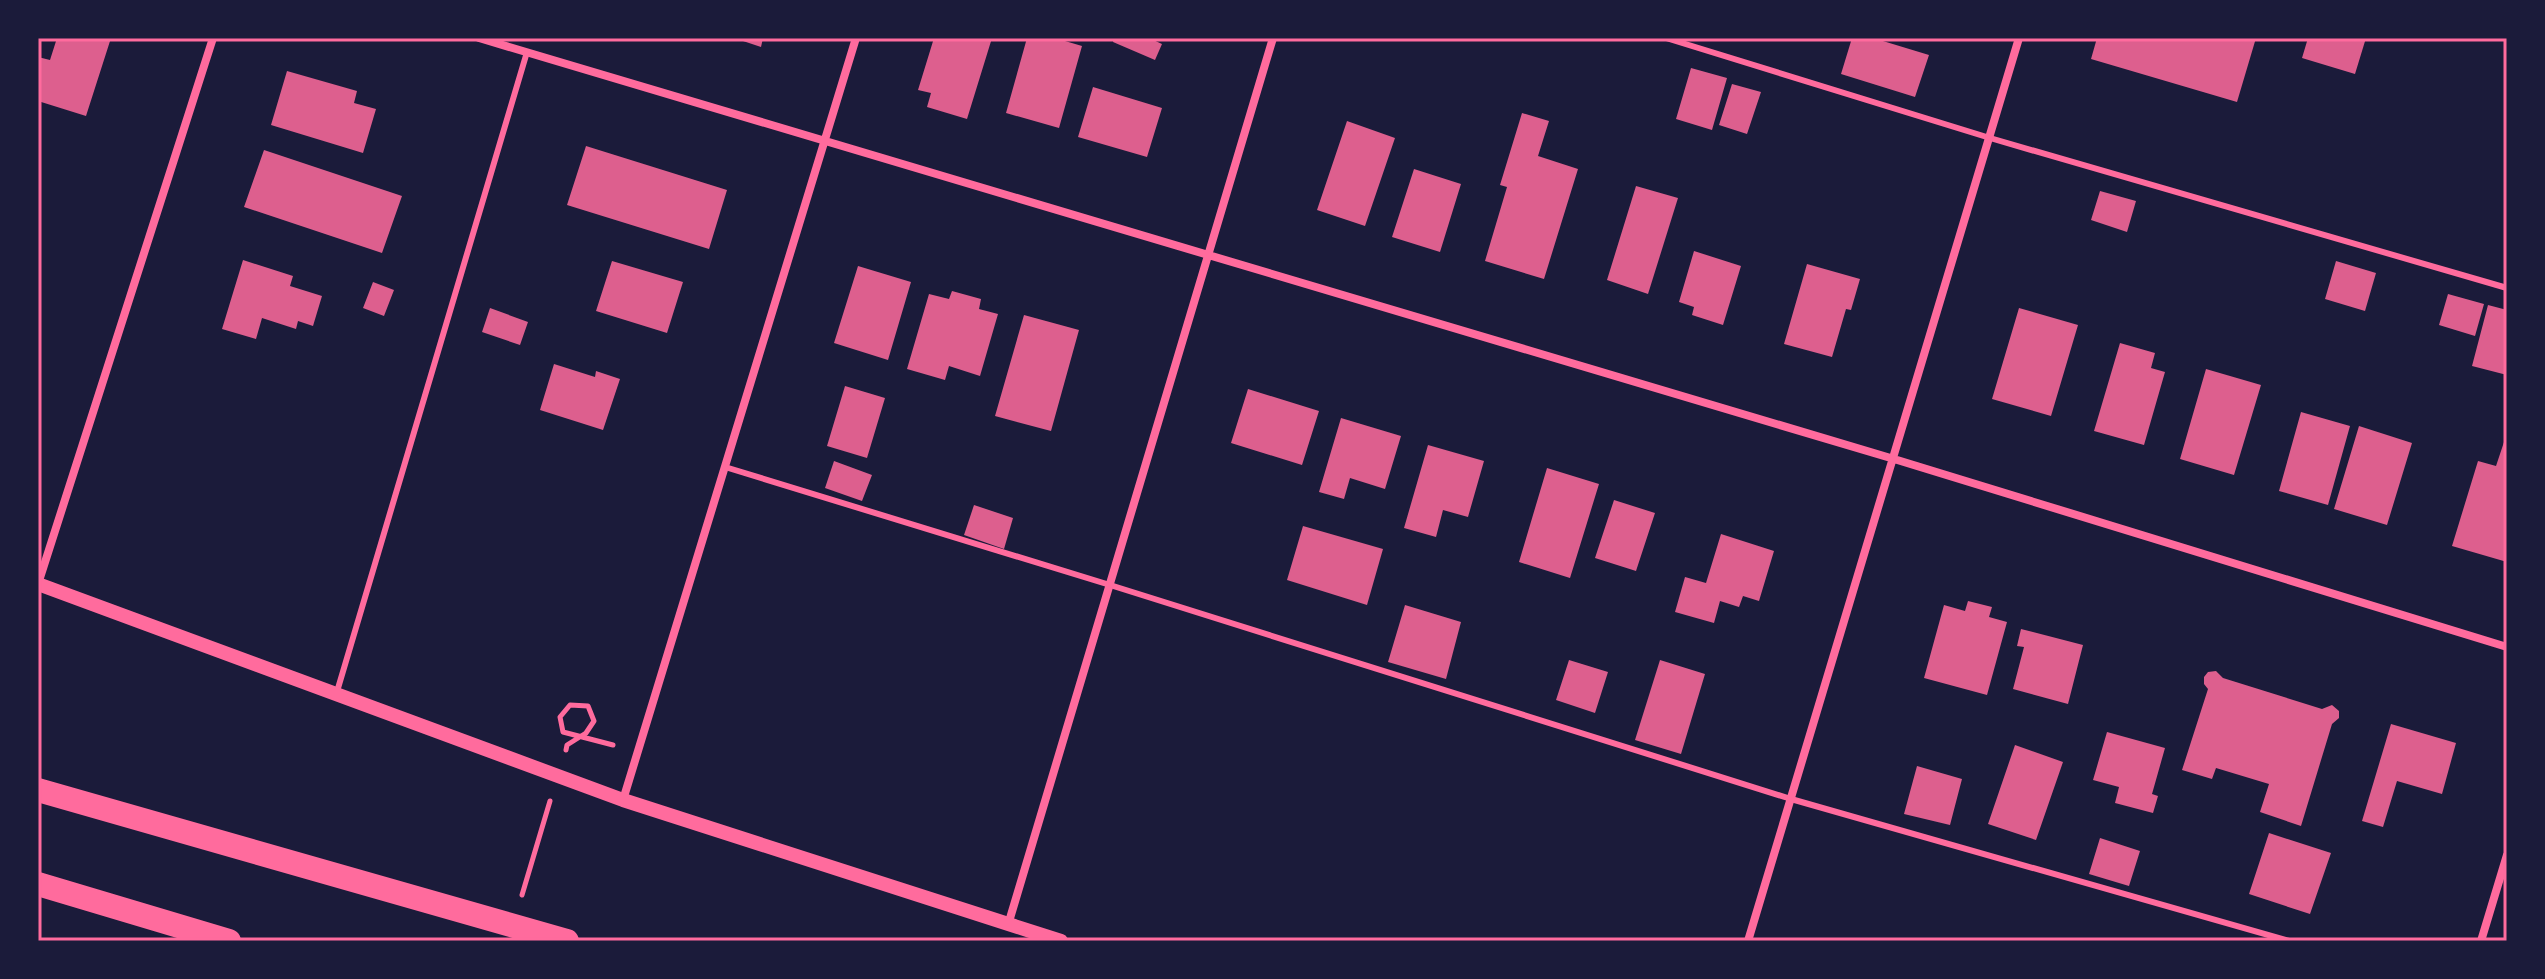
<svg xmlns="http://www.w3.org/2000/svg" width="2545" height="979" font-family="'Work Sans',sans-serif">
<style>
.building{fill:#dd5f8e}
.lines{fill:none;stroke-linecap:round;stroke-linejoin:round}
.path{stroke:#ff6b9d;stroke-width:5}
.service{stroke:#ff6b9d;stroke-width:6}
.minor{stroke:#ff6b9d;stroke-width:8}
.tertiary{stroke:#ff6b9d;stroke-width:14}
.motorway{stroke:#ff6b9d;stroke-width:24}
.neatline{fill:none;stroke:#ff6b9d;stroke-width:3}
</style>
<rect width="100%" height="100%" fill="#1b1b3a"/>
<path class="building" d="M57 38H111L86 116 38 101V57L50 60Z
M734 38H763L761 47Z
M934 38H992L967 119 927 107 931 93 918 90Z
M1027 38H1066L1065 41 1082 46 1059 128 1006 113Z
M1114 38H1149L1162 44 1155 60 1113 42Z
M1852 38H1873L1929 55 1915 97 1841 74Z
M2097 38H2256L2237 102 2091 59Z
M2308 38H2366L2355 74 2302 58Z
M1691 68 1727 78 1712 130 1676 119Z
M287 71 357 91 354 103 376 109 363 153 271 125Z
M1732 84 1761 92 1747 134 1719 125Z
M1093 87 1162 108 1147 157 1078 137Z
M1522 113 1549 121 1538 156 1578 169 1544 279 1485 261 1507 187 1500 185Z
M1347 121 1395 138 1365 226 1317 210Z
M586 146 727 190 709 249 567 205Z
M264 150 402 196 382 253 244 207Z
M1414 169 1461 184 1440 252 1392 237Z
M1636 186 1678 198 1648 294 1607 280Z
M2100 191 2136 201 2127 232 2091 220Z
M1694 251 1741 266 1723 325 1692 315 1694 307 1679 302Z
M243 260 293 276 290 286 322 296 313 326 298 321 296 329 262 318 256 339 222 329Z
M612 261 683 282 667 333 596 311Z
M2336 261 2376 273 2365 311 2325 299Z
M1807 264 1860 279 1851 310 1846 309 1832 357 1784 344Z
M858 266 911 282 888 360 834 343Z
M373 282 394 290 384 316 363 308Z
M952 291 981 299 979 309 998 314 980 376 949 366 945 380 907 369 929 294 949 299Z
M2448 294 2484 304 2475 336 2439 325Z
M2488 305 2507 310V375L2472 366Z
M490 308 528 322 520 345 482 332Z
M2019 308 2078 325 2051 416 1992 399Z
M1024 315 1079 330 1051 431 995 416Z
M2120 343 2155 353 2151 368 2165 372 2144 445 2094 431Z
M554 364 595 377 596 371 620 379 603 430 540 410Z
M2206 369 2261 385 2234 475 2180 459Z
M845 386 885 398 867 458 827 446Z
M1248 389 1319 411 1302 465 1231 443Z
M2301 412 2350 426 2328 505 2279 491Z
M1341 418 1401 436 1385 489 1350 478 1344 499 1319 492Z
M2359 426 2412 443 2387 525 2334 509Z
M2507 433V562L2452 546 2478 461 2496 466Z
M1428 445 1484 461 1468 517 1443 510 1436 537 1404 528Z
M834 461 872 475 862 501 825 488Z
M1547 468 1599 484 1570 578 1519 562Z
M1614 500 1655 513 1636 571 1595 558Z
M974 505 1013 518 1004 549 964 535Z
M1303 526 1383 549 1367 605 1287 580Z
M1721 534 1774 551 1759 601 1743 596 1739 607 1720 601 1714 623 1675 612 1685 577 1706 583Z
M1968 601 1992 607 1989 617 2007 622 1987 695 1924 678 1944 605 1965 611Z
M1405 605 1461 622 1446 679 1388 662Z
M2021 629 2083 645 2068 704 2013 689 2024 647 2017 646Z
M1569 660 1608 672 1595 713 1556 700Z
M1660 660 1705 674 1681 754 1635 740Z
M2216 671 2223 678 2322 709 2332 705 2339 711V718L2332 724 2301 826 2260 812 2269 784 2216 768 2212 779 2182 770 2208 689 2204 684V677L2208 672Z
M2391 724 2456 743 2442 794 2397 781 2383 827 2362 821Z
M2107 732 2165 748 2152 794 2158 796 2153 813 2115 803 2119 787 2093 780Z
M2015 745 2063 762 2036 840 1988 824Z
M1917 766 1962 779 1950 825 1904 814Z
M2269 833 2331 853 2310 914 2249 894Z
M2100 838 2140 851 2129 886 2089 874Z"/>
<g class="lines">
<path class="path" d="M566 750 567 745 586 733 594 721 588 706 570 705 560 717 563 732 613 745
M522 895 550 801"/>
<path class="service" d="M1666 38 1990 138 2507 288
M725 467 1110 585 1791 799 2289 941
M336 695 527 52"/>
<path class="minor" d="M479 38 1894 459 2507 647
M38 584 213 38
M623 800 856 38
M1008 925 1273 38
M1748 941 2019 38
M2481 941 2507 855"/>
<path class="tertiary" d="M38 584 623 800 1061 941"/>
<path class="motorway" d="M38 790 567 941
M38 884 229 941"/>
</g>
<rect width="2545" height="979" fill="none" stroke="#1b1b3a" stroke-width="80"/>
<rect x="40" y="40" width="2465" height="899" class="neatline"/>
</svg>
